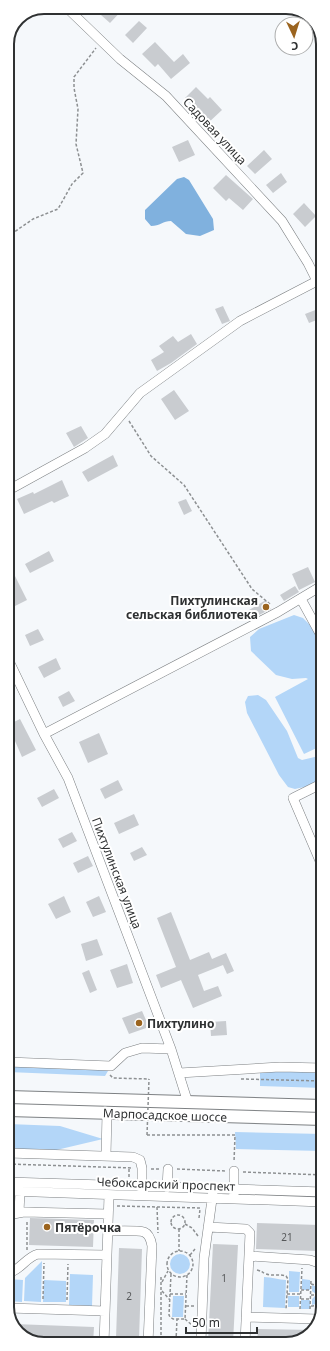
<svg xmlns="http://www.w3.org/2000/svg" width="330" height="1351" font-family="'Noto Sans',sans-serif">
<style>
.green{fill:#b3d6f8}
.water{fill:#80b1de}
.building{fill:#c9ccd0}
.lines{fill:none;stroke-linecap:round;stroke-linejoin:round}
.minor-casing{stroke:#7d8083;stroke-width:10}
.major-casing{stroke:#7d8083;stroke-width:14}
.path{stroke:#8d9092;stroke-width:1.5;stroke-dasharray:3 2;stroke-linecap:butt}
.minor{stroke:#fff;stroke-width:9}
.major{stroke:#fff;stroke-width:12}
.path-bridge{stroke:#8d9092;stroke-width:1.5;stroke-dasharray:3 2;stroke-linecap:butt}
.poi-dot{fill:#9b641f;stroke:#fff;stroke-width:1.5}
.labels{text-anchor:middle;dominant-baseline:central;stroke-width:4;stroke-linejoin:round;paint-order:stroke}
.number-label{font-size:10px;fill:#56585a}
.street-label{font-size:12px;fill:#2f3132;stroke:#fff}
.poi-label{font-size:12px;font-weight:bold;fill:#2f3132;stroke:#fff;text-anchor:start}
.rim{fill:none;stroke:#2f3132;stroke-width:2}
</style>
<rect width="100%" height="100%" fill="#f5f8fb"/>
<path class="green" d="M294 615 303 618 315 630 323 646V696L317 685 315 684 323 700V745L304 754 275 697 308 679 306 678 292 679 276 675 251 651 250 637 259 629Z
M258 695 266 700 287 731 298 758 302 760 323 755V779L309 786 295 789 288 787 279 775 247 713 245 702 248 696Z
M8 1062 111 1066 105 1076 8 1072Z
M260 1069 323 1070V1088L260 1086Z
M8 1124 60 1126 103 1139 48 1152 8 1151Z
M235 1132 323 1134V1151L236 1149Z
M170 1264a10 10 0 1 1 20 0a10 10 0 1 1-20 0Z
M42 1261 41 1302 24 1301 25 1278Z
M289 1271 300 1272 299 1292H289Z
M70 1274 93 1275 92 1306 69 1305Z
M264 1277C272 1277 279 1280 286 1280L285 1308 263 1307Z
M8 1279 23 1280 22 1302 8 1301Z
M302 1279 310 1280V1290H302Z
M44 1280 66 1281V1302H43Z
M312 1285 319 1288 322 1294H316L312 1291Z
M173 1296H184L183 1317H172Z
M288 1296H299V1307H288Z
M315 1296H322L319 1303 312 1305V1299Z
M301 1300H310V1309H301Z"/>
<path class="water" d="M184 177 189 180 213 219 214 230 200 236 186 234 171 221C163 221 160 226 151 226L145 219V210L177 179Z"/>
<path class="building" d="M92 7H125L110 23Z
M139 21 147 28 133 43 125 35Z
M155 42 174 62 183 54 190 63 171 79 158 64 155 67 142 54Z
M196 87 208 99 210 97 222 110 207 124 195 111 197 110 185 98Z
M188 140 195 155 179 162 172 147Z
M264 150 272 159 255 174 247 166Z
M281 173 287 182 273 193 266 185Z
M226 175 253 199 243 210 229 198 226 201 213 188Z
M304 203 316 216 305 227 293 214Z
M223 306 230 321 222 324 215 309Z
M318 309 322 318 309 323 305 314Z
M191 334 197 344 171 363 157 371 151 360 164 352 159 346 173 336 178 342Z
M174 390 189 411 175 420 161 399Z
M81 426 88 438 74 447 66 433Z
M113 455 118 466 88 482 82 472Z
M62 480 69 496 54 503 52 501 24 514 17 499 33 492 34 494Z
M186 499 192 511 184 515 178 502Z
M49 551 54 561 30 573 25 564Z
M7 560 27 600 11 608 7 600Z
M308 567 315 582 299 590 292 574Z
M295 586 299 592 284 601 280 595Z
M266 600 271 609 253 618 249 610Z
M38 629 44 640 30 646 25 635Z
M56 658 61 669 44 678 38 667Z
M69 691 75 701 63 707 58 697Z
M20 719 36 750 22 757 8 725Z
M99 733 108 754 88 763 79 742Z
M118 780 123 790 105 799 100 789Z
M54 789 59 798 42 807 37 798Z
M134 814 139 825 119 834 114 823Z
M72 832 77 841 63 848 58 839Z
M142 847 147 855 134 861 130 853Z
M88 856 93 866 78 873 73 863Z
M64 896 71 912 56 919 48 904Z
M99 896 106 912 93 917 86 902Z
M171 912 190 960 209 952 212 959 226 953 234 971 227 974 223 965 198 975 204 991 218 986 222 996 193 1008 181 980 161 988 156 975 176 967 157 918Z
M97 939 103 955 86 961 81 944Z
M127 964 133 983 117 988 110 970Z
M89 970 97 990 90 993 82 973Z
M142 1011 149 1027 129 1034 122 1018Z
M226 1021 227 1035 211 1036 210 1022Z
M30 1218 94 1220 93 1247 29 1245Z
M257 1223 319 1225 318 1251 256 1249Z
M213 1244 238 1245 233 1343 208 1342Z
M119 1248 142 1249 139 1340 116 1339Z
M14 1324 94 1327 93 1344H40L20 1335Z
M258 1329 314 1330 293 1343H257Z"/>
<g class="lines">
<g class="minor-casing">
<path id="minor" d="M66 7 120 59 166 96 282 221 308 263 322 291
M7 491 85 448 105 434 140 393 240 321 317 281
M301 599 323 639
M7 657 44 734 68 778 171 1049 188 1103
M44 734 278 612 323 585
M323 783 293 798 323 868
M8 1062 111 1066 125 1053 142 1048 171 1049
M179 1073 280 1067 323 1068
M8 1153 133 1157 140 1160 142 1168V1192
M106 1156 107 1113
M8 1182 323 1192
M167 1188 168 1169
M8 1191 323 1202
M234 1195V1171
M19 1212 20 1192
M8 1215 24 1212 108 1214
M208 1227 246 1229 250 1233 245 1343
M108 1231C116 1231 137 1230 144 1232 149 1234 151 1240 152 1246L148 1344
M249 1256 310 1260 319 1263 323 1266
M8 1273C20 1271 26 1257 38 1254L107 1255
M8 1308 105 1311
M246 1317 318 1319
M201 1343 204 1258 213 1192
M104 1344 109 1195"/>
</g>
<g class="major-casing">
<path id="major" d="M8 1097 323 1106
M8 1110 323 1119"/>
</g>
<path class="path" d="M7 237 33 219 58 209 72 184 83 173 76 144 78 109 74 88V77L96 48
M129 421 151 456 184 485 252 589 271 605
M110 1075 113 1078 149 1079
M241 1079 323 1081
M147 1135H235L234 1162
M8 1164 133 1168
M151 1169H159
M177 1169 225 1171
M243 1172 323 1175
M129 1177V1168
M117 1206 201 1208
M157 1207 158 1233
M171 1222a7 7 0 1 1 14 0a7 7 0 1 1-14 0Z
M199 1218 200 1209
M185 1224 192 1228 198 1236
M179 1229V1251
M27 1250V1222
M167 1264a13 13 0 1 1 26 0a13 13 0 1 1-26 0Z
M190 1255 195 1249
M257 1270C261 1271 262 1272 266 1274 272 1276 280 1274 286 1276L288 1279 286 1309
M171 1274 169 1315 170 1317 173 1319H185L187 1275
M161 1277V1344
M162 1282 168 1271
M311 1284 318 1286 323 1292
M301 1290H311
M162 1291 170 1300
M170 1294H186
M287 1294H301
M311 1295H323
M43 1299 44 1263
M301 1299H311
M67 1300 68 1264
M186 1306H194
M311 1306C317 1306 321 1303 323 1297
M300 1309 302 1268
M310 1309 311 1280
M185 1319 193 1326
M176 1341 177 1319
M188 1343 191 1340
M170 1344 176 1341 182 1343"/>
<use href="#minor" class="minor"/>
<use href="#major" class="major"/>
<path class="path-bridge" d="M147 1135 149 1079"/>
</g>
<g class="poi-dot">
<circle cx="266" cy="607" r="4"/>
<circle cx="139" cy="1023" r="4"/>
<circle cx="47" cy="1227" r="4"/>
</g>
<g class="labels">
<g class="number-label">
<text x="287" y="1237">21</text>
<text x="224" y="1278">1</text>
<text x="129" y="1296">2</text>
</g>
<g class="street-label">
<text transform="translate(215 131) rotate(47)">Садовая улица</text>
<text transform="translate(117 873) rotate(69)">Пихтулинская улица</text>
<text transform="translate(165 1115) rotate(2)">Марпосадское шоссе</text>
<text transform="translate(166 1184) rotate(2)">Чебоксарский проспект</text>
</g>
<g class="poi-label">
<text x="258" y="600" text-anchor="end">Пихтулинская<tspan x="258" dy="14">сельская библиотека</tspan></text>
<text x="147" y="1023">Пихтулино</text>
<text x="55" y="1227">Пятёрочка</text>
</g>
</g>
<path d="M0 0H330V1351H0ZM44 14H286A30 30 0 0 1 316 44V1307A30 30 0 0 1 286 1337H44A30 30 0 0 1 14 1307V44A30 30 0 0 1 44 14Z" fill="#fff" fill-rule="evenodd"/>
<path class="rim" d="M44 14H286A30 30 0 0 1 316 44V1307A30 30 0 0 1 286 1337H44A30 30 0 0 1 14 1307V44A30 30 0 0 1 44 14Z"/>
<g transform="translate(294 36) rotate(176)"><circle r="19" fill="#ffffff" stroke="#acadad"/>
<path d="M0-3L7 15L0 10L-7 15Z" fill="#9b641f"/>
<text y="-6" font-size="11" font-weight="bold" text-anchor="middle" fill="#2f3132">С</text>
</g>
<path d="M186 1327v6h71v-6" fill="none" stroke="#2f3132" stroke-width="2"/>
<text x="192" y="1327" font-size="12" fill="#2f3132" stroke="#ffffff" stroke-width="3" paint-order="stroke">50 m</text>
</svg>
